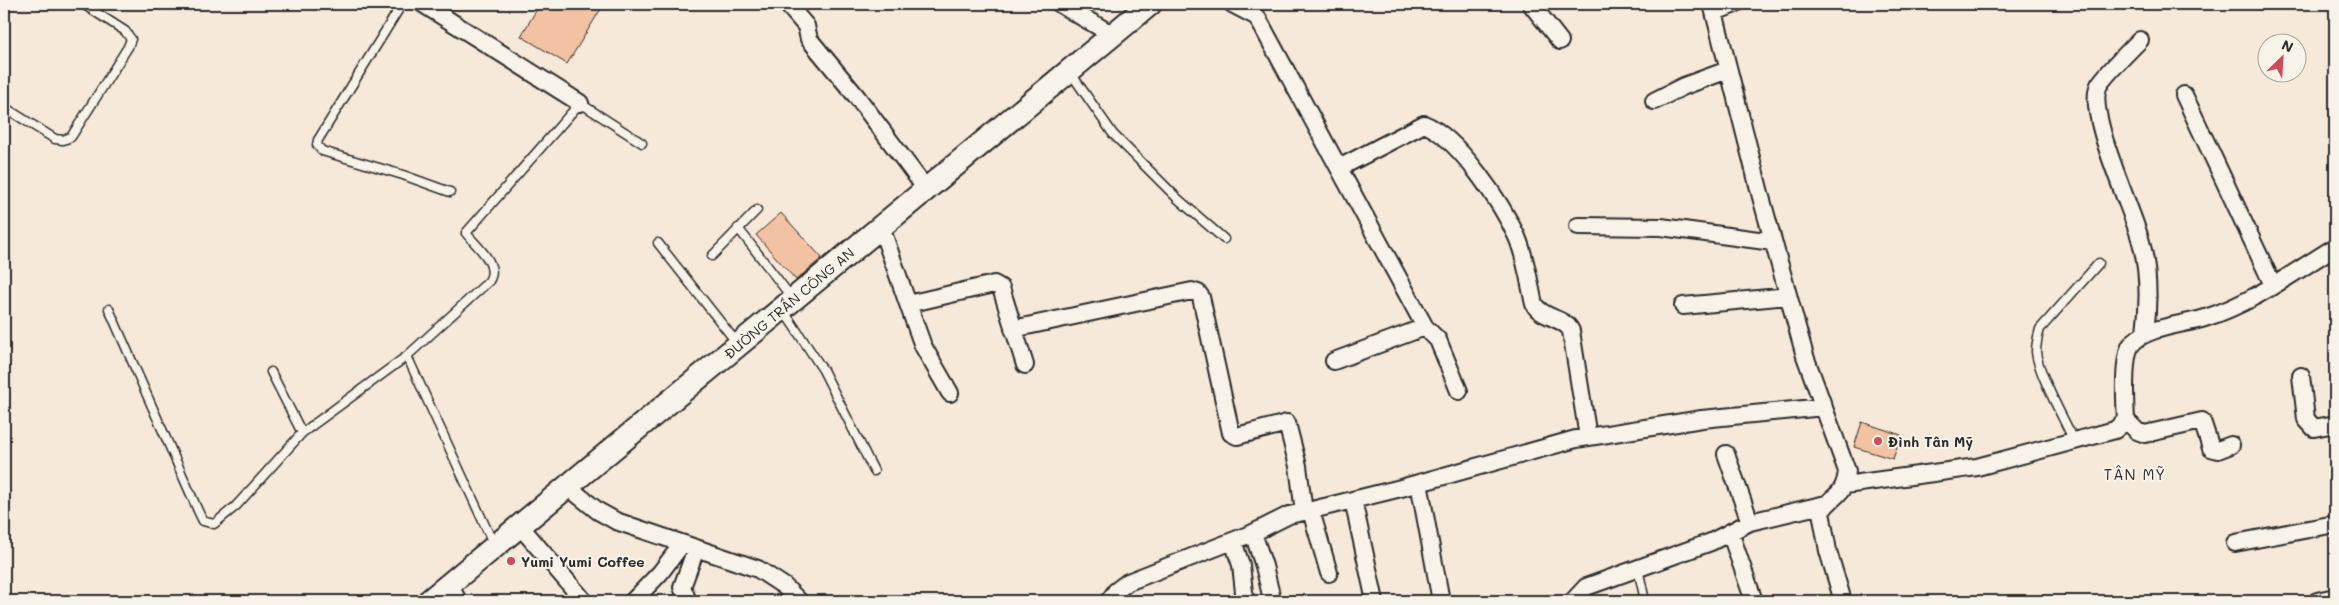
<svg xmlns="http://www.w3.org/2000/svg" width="2339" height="605" font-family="Mali,sans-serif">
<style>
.building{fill:#f3c2a3;stroke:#2b2b2b}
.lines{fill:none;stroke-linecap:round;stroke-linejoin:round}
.service-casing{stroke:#2b2b2b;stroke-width:11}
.minor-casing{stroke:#2b2b2b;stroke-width:20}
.secondary-casing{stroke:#2b2b2b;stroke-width:26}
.service{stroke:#f7f3e8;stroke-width:8}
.minor{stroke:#f7f3e8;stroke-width:16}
.secondary{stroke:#f7f3e8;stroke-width:22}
.poi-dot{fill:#d1495b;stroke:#f7f3e8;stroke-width:2}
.labels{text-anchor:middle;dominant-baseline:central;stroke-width:4;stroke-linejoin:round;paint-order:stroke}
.street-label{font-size:14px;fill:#2b2b2b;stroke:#f7f3e8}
.poi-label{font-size:14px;font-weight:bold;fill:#2b2b2b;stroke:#f7f3e8;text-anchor:start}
.neighbourhood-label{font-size:15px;letter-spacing:1px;fill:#2b2b2b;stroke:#f7f3e8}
</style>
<rect width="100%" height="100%" fill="#f6e9da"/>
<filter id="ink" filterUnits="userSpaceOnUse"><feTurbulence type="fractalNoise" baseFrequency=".02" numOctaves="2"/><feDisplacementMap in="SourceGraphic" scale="10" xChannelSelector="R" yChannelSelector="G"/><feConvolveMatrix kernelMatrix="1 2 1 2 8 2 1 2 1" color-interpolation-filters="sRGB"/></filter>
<g filter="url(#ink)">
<path class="building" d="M540 4H604L567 64 521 36Z
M781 213 822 258 796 280 756 235Z
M1862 422 1901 435 1893 459 1854 447Z"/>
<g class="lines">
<g class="service-casing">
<path id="service" d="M402 4 318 140 317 145 322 151 403 175 450 192
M1070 72 1113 134 1177 198 1224 239
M4 107 55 139 63 140 71 137 128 47 131 39 125 31 83 4
M738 228 792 298
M658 243 737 343
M712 256 757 210
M109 309 199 513 203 521 214 524 236 506 302 433 407 356 489 281C500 264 476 246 466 233L580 103 642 143
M783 310 823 370 874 471
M407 356 494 545
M271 372 302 433
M2074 441C2064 419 2038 373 2036 352 2036 345 2038 336 2040 329L2099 263
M1638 568 1645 601"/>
</g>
<g class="minor-casing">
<path id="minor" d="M423 4 580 103
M787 4 806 26 809 39 857 97 926 189
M1060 4 1113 35
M1232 4 1257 17 1263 28 1425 327 1438 340 1459 391
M1531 4 1560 41
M1712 4 1761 197 1805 356 1847 471C1844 498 1833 493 1821 512L1828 551 1843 601
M1715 12 1735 4
M2140 40C2130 50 2105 75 2099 85 2085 112 2133 210 2141 242 2149 272 2149 302 2145 332
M2184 95 2273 285
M1654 101 1684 86 1728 70
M1339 168 1424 124C1458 137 1502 204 1517 237 1526 258 1529 282 1534 304 1542 319 1565 317 1571 331L1588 437
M1578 226 1661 227 1773 242
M881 227 908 304 994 284 1001 288 1025 365
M908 304 923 346 950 393
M1683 306 1788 296
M1013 329 1192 291 1198 293 1201 297 1231 433 1237 436 1287 423 1298 466 1304 512 1401 488 1576 439 1702 419 1824 407
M1334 361 1425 327
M2301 376 2306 419 2314 428 2335 424
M2126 420 2137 431 2145 434 2202 421 2211 448 2218 450 2231 445
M1726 454 1750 522
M1419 483 1441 601
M1845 485 1977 467 2115 430 2126 420C2125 404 2123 357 2131 345 2144 327 2183 325 2205 318 2251 304 2294 272 2335 247
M568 487 598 511 616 521 758 569 784 586 799 601
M1353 500 1375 601
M1311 511 1329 573
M520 526 584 601
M1730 532 1754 601
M1253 533 1264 566 1272 599
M1233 541 1241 565 1245 601
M2235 543 2335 524
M449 584 458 601
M633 601 660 573 682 544
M688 601 682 587 696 549
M1109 601 1116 591 1128 582 1253 533 1289 515 1304 512
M1573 601 1586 587 1711 542 1750 522 1826 504
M2317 601 2335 597"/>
</g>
<g class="secondary-casing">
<path id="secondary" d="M429 601 1150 4"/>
</g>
<use href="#service" class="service"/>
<use href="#minor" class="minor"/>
<use href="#secondary" class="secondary"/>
</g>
</g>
<g class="poi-dot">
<circle cx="1878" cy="441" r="5"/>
<circle cx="511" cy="561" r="5"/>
</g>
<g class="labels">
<g class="street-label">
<text transform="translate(789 303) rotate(-40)">ĐƯỜNG TRẦN CÔNG AN</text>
</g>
<g class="poi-label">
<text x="1888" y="441">Đình Tân Mỹ</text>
<text x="521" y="561">Yumi Yumi Coffee</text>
</g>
<g class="neighbourhood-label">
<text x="2135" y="474">TÂN MỸ</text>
</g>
</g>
<rect width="2339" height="605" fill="none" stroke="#f7f3e8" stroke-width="20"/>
<rect x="10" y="10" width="2319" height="585" fill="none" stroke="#2b2b2b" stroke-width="2" filter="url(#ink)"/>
<g transform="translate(2282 58) rotate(25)"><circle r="24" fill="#f7f3e8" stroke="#a5a39c"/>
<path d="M0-4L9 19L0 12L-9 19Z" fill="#d1495b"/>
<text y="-8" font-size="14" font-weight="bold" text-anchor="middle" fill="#2b2b2b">N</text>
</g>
</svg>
